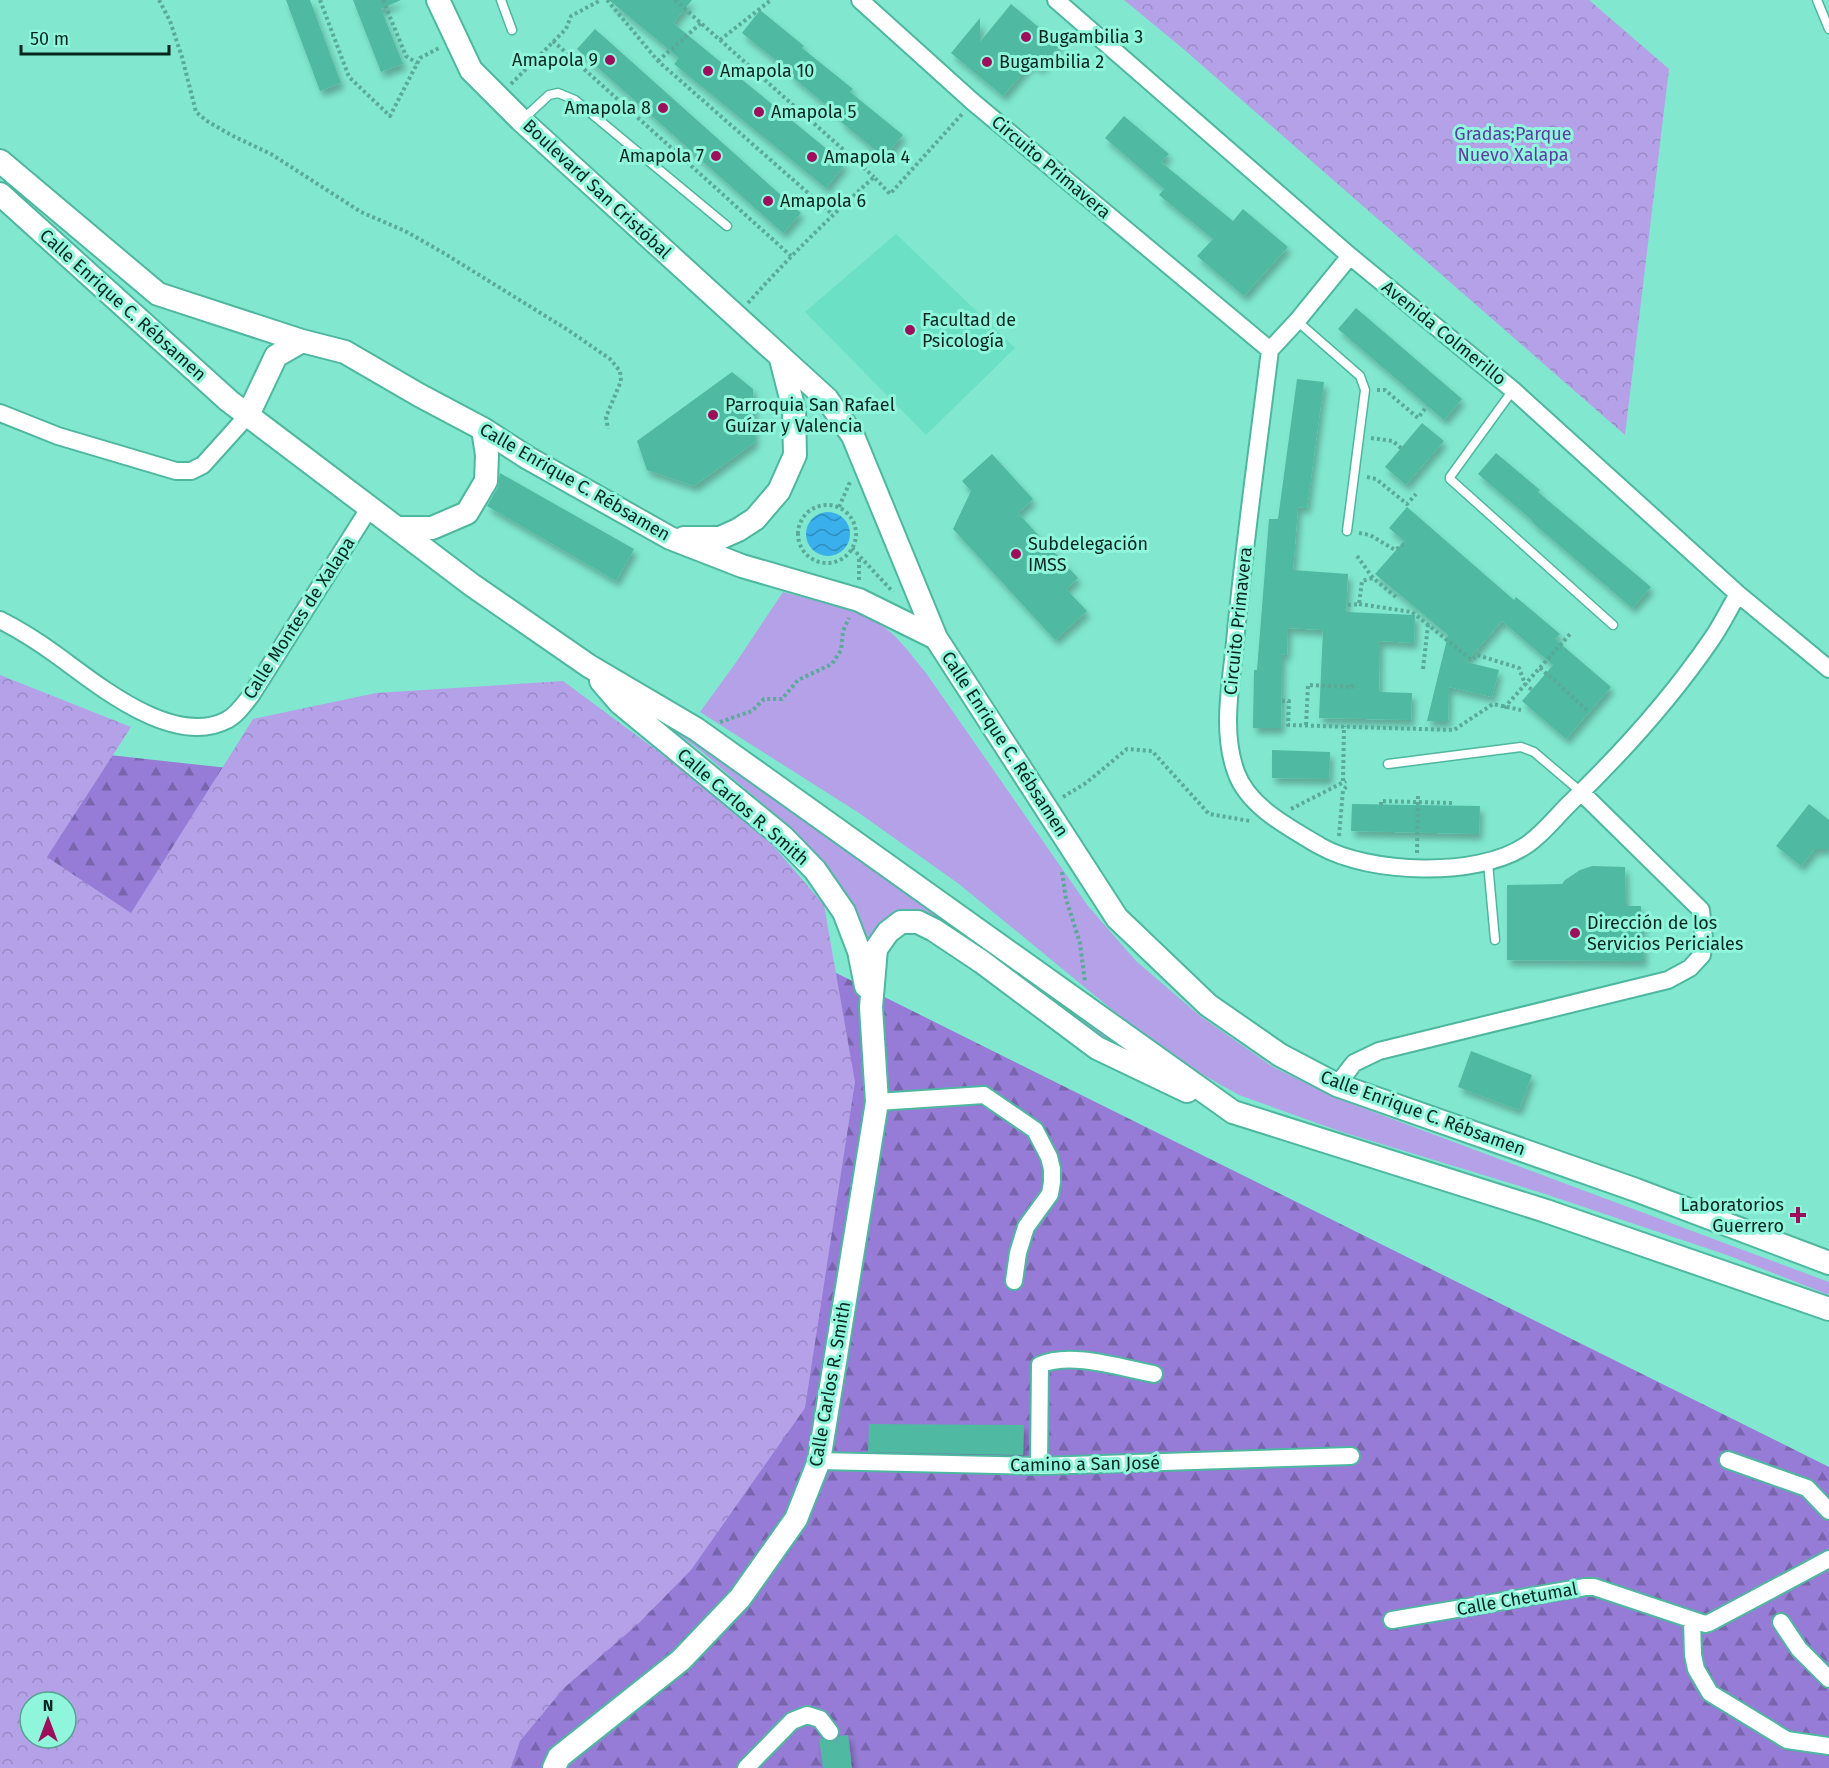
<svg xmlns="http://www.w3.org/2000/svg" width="1829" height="1768" font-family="'Fira Sans',sans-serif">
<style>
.built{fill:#6be0c5}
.grass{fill:#b4a1e8}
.forest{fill:url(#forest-firs);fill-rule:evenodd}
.park{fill:url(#park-crowns);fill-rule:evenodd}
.water{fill:url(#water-waves)}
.building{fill:#50b9a1;filter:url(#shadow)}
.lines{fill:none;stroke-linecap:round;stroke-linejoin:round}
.lane-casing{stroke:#4eb79f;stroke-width:11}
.street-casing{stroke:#4eb79f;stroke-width:20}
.secondary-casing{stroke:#4eb79f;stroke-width:26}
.path{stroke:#59aa97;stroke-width:4;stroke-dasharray:3 3;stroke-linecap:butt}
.lane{stroke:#fff;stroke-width:8}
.street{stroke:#fff;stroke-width:16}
.secondary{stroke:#fff;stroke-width:22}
.poi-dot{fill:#9d0e5b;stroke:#8ff6dc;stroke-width:2}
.labels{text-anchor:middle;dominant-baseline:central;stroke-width:6;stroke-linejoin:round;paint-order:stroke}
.poi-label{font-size:18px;fill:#04261f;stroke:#8ff6dc;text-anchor:start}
.park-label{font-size:18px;fill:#613ba6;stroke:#8ff6dc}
.street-label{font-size:18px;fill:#04261f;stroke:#8ff6dc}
</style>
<defs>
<pattern id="forest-firs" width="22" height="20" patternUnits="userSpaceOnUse" patternTransform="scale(1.5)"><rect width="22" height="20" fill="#967cd6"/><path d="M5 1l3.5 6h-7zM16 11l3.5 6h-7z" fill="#7865ad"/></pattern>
<pattern id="park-crowns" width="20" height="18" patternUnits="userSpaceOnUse" patternTransform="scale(1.5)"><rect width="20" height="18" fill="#b4a1e8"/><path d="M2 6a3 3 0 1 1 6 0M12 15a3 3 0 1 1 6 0" fill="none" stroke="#998ac7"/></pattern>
<pattern id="water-waves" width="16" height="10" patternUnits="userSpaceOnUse" patternTransform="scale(1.5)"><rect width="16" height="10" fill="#39afeb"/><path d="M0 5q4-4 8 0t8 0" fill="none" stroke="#2e8ebe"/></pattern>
<filter id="shadow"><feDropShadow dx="3.5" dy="6" stdDeviation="3" flood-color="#0004"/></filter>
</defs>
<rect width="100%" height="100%" fill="#81e8cf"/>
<path class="built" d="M896 234 1015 348 926 435 805 312Z"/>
<path class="grass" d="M783 592C812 600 846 606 873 620 895 631 911 655 926 673L1088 906 1136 961 1200 1016 1273 1067 1336 1098 1829 1282V1295L1727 1255 1542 1193 1342 1132 1239 1095 1166 1054 959 884 859 813 700 712 737 661Z
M623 694 664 718 1176 1075 1111 1044 956 931 925 912 908 910 892 917 866 942 824 866 776 815 700 750Z"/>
<path class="forest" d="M0 743 574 806 794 952 1829 1467V1768H0ZM30 1702H66V1738H30Z"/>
<path class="park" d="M1124 0H1589L1669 69 1625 435 1181 47Z
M0 675 131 727 47 857 131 913 253 719 376 693 563 681 751 820 824 905 855 1082 805 1408 691 1570 638 1624 564 1688 520 1741 511 1768H0ZM30 1702H66V1738H30Z"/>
<path class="water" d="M806 534a22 22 0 1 1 44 0a22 22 0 1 1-44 0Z"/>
<path class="building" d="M286 0H310L341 83 320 91Z
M353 0H401L381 9 403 64 381 72Z
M609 0H692L673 23 845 164 826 188 674 64 679 58Z
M1011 4 1060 45 1040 69 1032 62 1003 96 951 53 980 18V42Z
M760 10 804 46 802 48 853 89 850 92 903 135 884 157 841 122 843 119 791 76 793 74 742 33Z
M595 29 801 213 783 233 577 49Z
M1124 116 1169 154 1161 162 1233 221 1243 209 1288 247 1244 296 1197 256 1213 239 1159 195 1164 189 1105 138Z
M1356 308 1462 399 1444 420 1338 329Z
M732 372 753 389 755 442 694 486 647 470 637 441Z
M1297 379 1324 382 1307 508 1298 507 1293 570 1348 574 1346 612 1415 615 1414 643 1380 641 1379 692 1412 693 1411 720 1319 718 1323 630 1288 628 1287 655 1282 654 1281 728H1253L1254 670H1257L1269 519H1278Z
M1422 423 1444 441 1406 485 1385 467Z
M1496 453 1540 490 1538 492 1651 587 1632 608 1532 522 1533 521 1478 474Z
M992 454 1033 499 1018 513 1078 578 1066 589 1087 611 1055 640 953 529 971 491 962 481Z
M500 473 634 549 616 581 487 506 498 487Z
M1407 507 1514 600 1516 597 1560 634 1555 639 1611 687 1566 739 1522 701 1553 665 1502 621 1466 662 1499 670 1492 697 1449 687 1448 721H1427L1448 635 1375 574 1404 541 1389 528Z
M1272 750 1330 752 1329 779 1272 778Z
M1352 804 1480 806 1479 834 1351 831Z
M1809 804 1829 820V849H1815L1801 866 1776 846Z
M1592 866 1625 867 1626 906H1641L1644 961 1507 960V885L1562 884 1565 880 1580 870Z
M1471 1051 1532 1075 1519 1110 1458 1087Z
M869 1424 1024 1425 1023 1455 868 1452Z
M848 1735 852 1768H823L819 1738 831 1742 836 1741 840 1736Z"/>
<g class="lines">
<g class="lane-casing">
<path id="lane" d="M501 0 512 30
M1817 0 1829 29
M522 120 549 95 558 93 575 100 727 226
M1297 321 1360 376 1365 390 1347 531
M1513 390 1450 477V479L1613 625
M1388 764 1521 747 1534 752 1581 792
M1488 863 1495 940"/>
</g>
<g class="street-casing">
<path id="street" d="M860 0 973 102 1270 350
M1056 0 1350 256 1513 390 1738 594 1829 669
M1270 350C1258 448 1244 545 1235 642 1231 684 1221 731 1236 772 1248 807 1290 828 1320 846 1369 874 1477 878 1525 846 1541 836 1555 818 1568 805 1620 755 1670 700 1711 640 1721 626 1729 609 1738 594
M1270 350 1297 321 1350 256
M0 413 58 436 176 471H191L203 465 248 415
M0 620C20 630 40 643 58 656 99 686 174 748 227 720 237 715 245 703 252 694L370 507
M1337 1085 1354 1063 1379 1051 1668 980 1690 968 1702 955 1704 939 1701 910 1581 792
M877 1102 984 1095 1035 1130 1049 1157 1052 1169V1182L1050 1194 1026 1227 1018 1253 1014 1281
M1728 1460 1807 1488 1829 1511
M819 1461 1039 1466 1351 1456
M1039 1466 1040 1365C1070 1351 1122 1368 1154 1374
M1392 1620 1585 1587H1594L1705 1624 1709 1623 1829 1559
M1692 1620 1693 1655 1696 1669 1710 1693 1787 1740 1829 1746
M1781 1622 1799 1649 1829 1679
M746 1768 792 1721 807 1715 820 1719 830 1732"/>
</g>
<g class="secondary-casing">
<path id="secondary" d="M438 0 471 70 521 120 827 399 853 436 936 638 1117 918 1208 1005 1280 1055 1337 1085 1636 1190 1829 1263
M0 161 158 294 302 341 345 352 419 395 483 429 528 458 670 538 742 566 859 600 936 638
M0 194 229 401 472 585 589 666 696 729 1233 1112 1546 1211 1829 1309
M248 415 276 356 302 341
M398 528H432L467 513 486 481 487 455 483 429
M684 538H720L738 530 755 519 779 491 795 455 794 410 781 359
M601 681 620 703 783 837 815 870 844 912 859 951 866 986
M554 1768 559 1757 681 1660 740 1598 796 1519 819 1461 877 1102 871 1007 876 949 888 932 901 922H918L934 930 982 962 1097 1048 1187 1091"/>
</g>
<path class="path" d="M159 0 170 21 182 57 196 112 207 121 233 136 271 154 361 212 405 231 442 252 568 330 610 359 620 371 621 381 606 417 608 429
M320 0 349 77 390 116 420 58 439 48
M383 0 406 56 417 63
M607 0 658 61 832 214
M675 0 874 177
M720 40 771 0
M553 41 791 256
M658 61 701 23
M511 84 566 29 571 16 601 0
M748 303C788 258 830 217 874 177L890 194 963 113
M1377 390H1385L1418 418 1427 406
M1371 438 1393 441 1401 448
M1367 477 1376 479 1407 504 1416 494
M798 534a29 29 0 1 1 58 0a29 29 0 1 1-58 0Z
M839 507 850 482
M1359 533 1370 535 1395 550 1406 543
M852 548 893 592
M1357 556 1373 578 1397 598
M859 580V556
M1359 604 1412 612 1472 660 1477 655 1519 668 1525 684 1532 690
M1348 605 1359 604 1362 581 1373 578
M1540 668 1588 711
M1423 669 1428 625
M1282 701H1289L1288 725 1454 730 1493 704 1521 710
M1504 708 1570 634
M720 722 752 711 764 699H782L798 680 832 664 841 650 843 631 849 618
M1306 725 1308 685 1352 687V681
M1343 781 1344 726
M1063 797 1086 783 1127 749 1152 751 1209 814 1250 821
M1381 805V801L1452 803V805
M1291 809 1346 781
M1339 836 1343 790 1348 785
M1417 853 1418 794
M1062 872 1066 899 1080 943 1085 982"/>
<use href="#lane" class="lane"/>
<use href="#street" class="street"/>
<use href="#secondary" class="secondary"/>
</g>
<g class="poi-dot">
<circle cx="1026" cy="37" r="6"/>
<circle cx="610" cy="60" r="6"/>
<circle cx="987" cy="62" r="6"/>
<circle cx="708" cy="71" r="6"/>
<circle cx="663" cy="108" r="6"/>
<circle cx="759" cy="112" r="6"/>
<circle cx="716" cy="156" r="6"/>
<circle cx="812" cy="157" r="6"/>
<circle cx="768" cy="201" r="6"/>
<circle cx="910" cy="330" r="6"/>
<circle cx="713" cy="415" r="6"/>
<circle cx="1016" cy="554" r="6"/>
<circle cx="1575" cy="933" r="6"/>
<path d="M1795 1206h6v6h6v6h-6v6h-6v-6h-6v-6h6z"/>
</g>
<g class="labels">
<g class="poi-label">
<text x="1038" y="37">Bugambilia 3</text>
<text x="598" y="60" text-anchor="end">Amapola 9</text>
<text x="999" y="62">Bugambilia 2</text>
<text x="720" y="71">Amapola 10</text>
<text x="651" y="108" text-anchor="end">Amapola 8</text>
<text x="771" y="112">Amapola 5</text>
<text x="704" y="156" text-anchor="end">Amapola 7</text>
<text x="824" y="157">Amapola 4</text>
<text x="780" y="201">Amapola 6</text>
<text x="922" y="320">Facultad de<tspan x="922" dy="21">Psicología</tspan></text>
<text x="725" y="405">Parroquia San Rafael<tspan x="725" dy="21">Guízar y Valencia</tspan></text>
<text x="1028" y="544">Subdelegación<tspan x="1028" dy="21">IMSS</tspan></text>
<text x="1587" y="923">Dirección de los<tspan x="1587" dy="21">Servicios Periciales</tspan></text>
<text x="1784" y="1205" text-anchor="end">Laboratorios<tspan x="1784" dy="21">Guerrero</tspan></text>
</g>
<g class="park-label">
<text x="1513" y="134">Gradas;Parque<tspan x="1513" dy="21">Nuevo Xalapa</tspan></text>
</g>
<g class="street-label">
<text transform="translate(1051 167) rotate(40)">Circuito Primavera</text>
<text transform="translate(597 189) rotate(43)">Boulevard San Cristóbal</text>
<text transform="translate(123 305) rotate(42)">Calle Enrique C. Rébsamen</text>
<text transform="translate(1444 333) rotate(39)">Avenida Colmerillo</text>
<text transform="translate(575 482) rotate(30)">Calle Enrique C. Rébsamen</text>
<text transform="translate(299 618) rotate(-57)">Calle Montes de Xalapa</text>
<text transform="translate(1238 621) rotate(-84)">Circuito Primavera</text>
<text transform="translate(1005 744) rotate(57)">Calle Enrique C. Rébsamen</text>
<text transform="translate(743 807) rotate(41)">Calle Carlos R. Smith</text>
<text transform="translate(1423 1113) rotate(20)">Calle Enrique C. Rébsamen</text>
<text transform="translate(830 1384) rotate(-80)">Calle Carlos R. Smith</text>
<text transform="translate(1085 1464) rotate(-1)">Camino a San José</text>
<text transform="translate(1517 1599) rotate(-10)">Calle Chetumal</text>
</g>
</g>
<g transform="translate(48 1720)"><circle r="28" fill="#8ff6dc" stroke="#57a390" stroke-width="1.5"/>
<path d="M0-4.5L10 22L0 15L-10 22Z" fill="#9d0e5b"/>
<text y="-9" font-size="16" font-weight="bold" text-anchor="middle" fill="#04261f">N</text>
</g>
<path d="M21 45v9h148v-9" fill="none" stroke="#04261f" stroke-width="3"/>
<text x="30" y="45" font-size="18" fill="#04261f" stroke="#8ff6dc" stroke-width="4.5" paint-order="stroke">50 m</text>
</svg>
